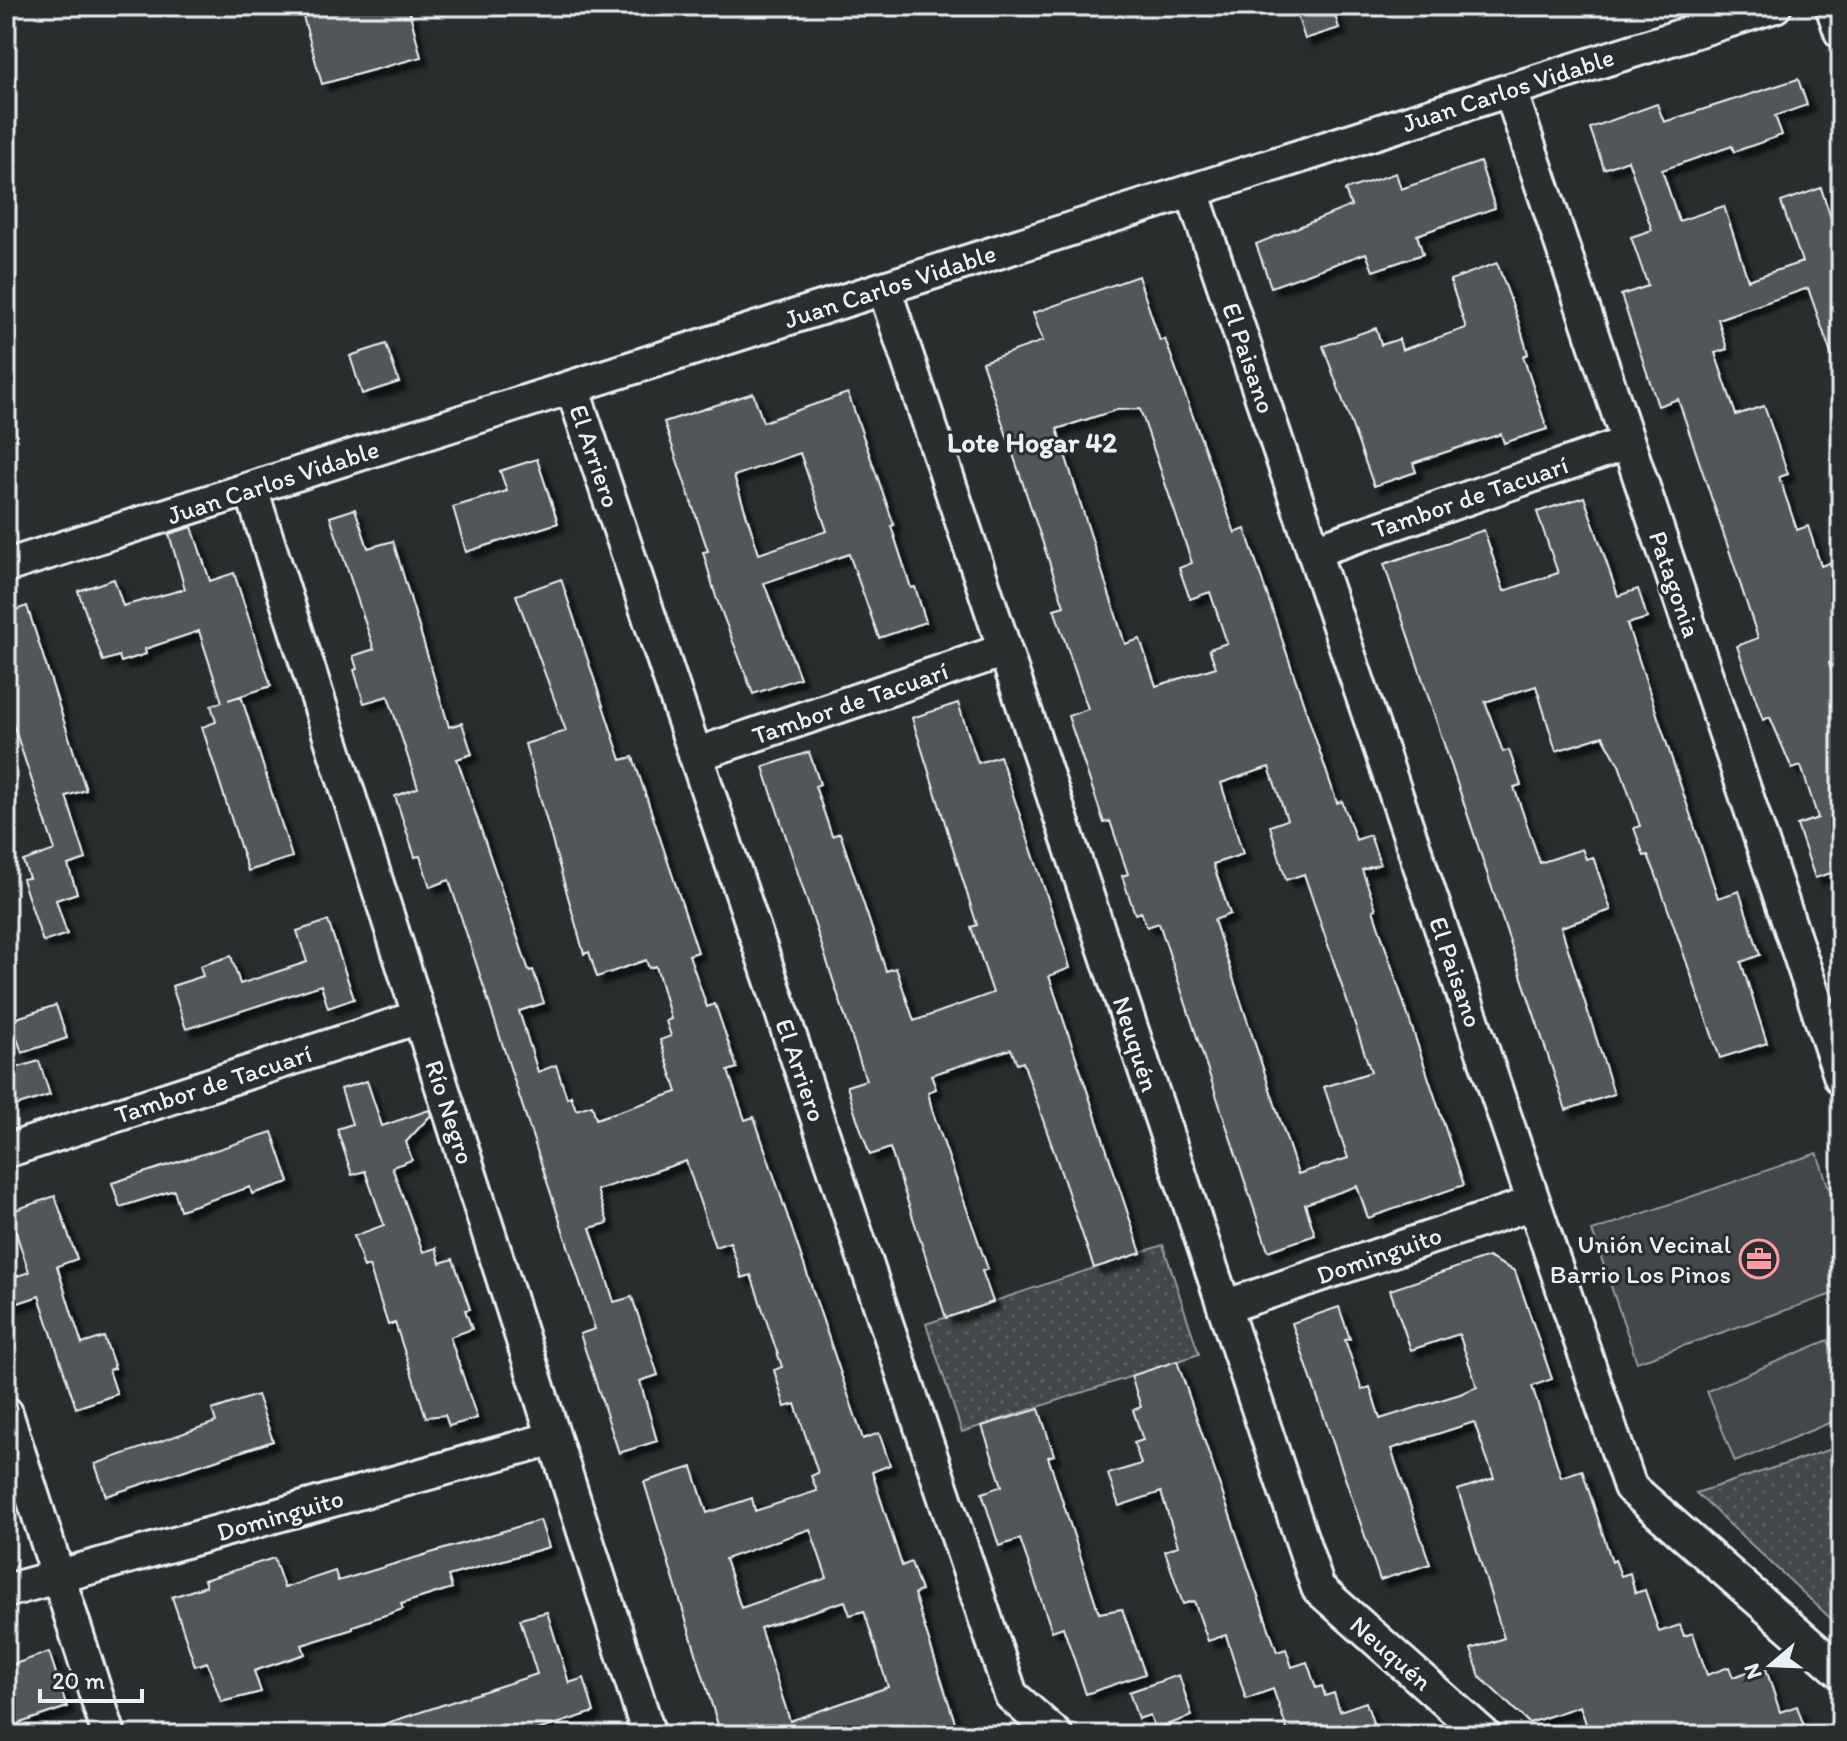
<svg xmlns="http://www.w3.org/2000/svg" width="1847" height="1741" font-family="Itim,sans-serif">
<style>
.park{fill:url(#park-dots);stroke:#959ca0;stroke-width:2}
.garden{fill:#424648;stroke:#959ca0;stroke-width:2}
.building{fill:#535759;stroke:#e8f1f8;stroke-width:2;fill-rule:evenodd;filter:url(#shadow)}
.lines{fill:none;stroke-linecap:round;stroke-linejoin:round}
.street-casing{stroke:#e8f1f8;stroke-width:38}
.street{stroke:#2a2d2e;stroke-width:32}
.labels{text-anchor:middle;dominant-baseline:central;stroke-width:6;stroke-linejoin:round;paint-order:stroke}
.street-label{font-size:26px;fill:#e8f1f8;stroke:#2a2d2e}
.poi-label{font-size:26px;fill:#e8f1f8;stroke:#2a2d2e;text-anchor:end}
.neighbourhood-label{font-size:28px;font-weight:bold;fill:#e8f1f8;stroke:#2a2d2e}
</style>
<defs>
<pattern id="park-dots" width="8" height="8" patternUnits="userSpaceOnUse" patternTransform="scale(2)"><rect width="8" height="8" fill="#424648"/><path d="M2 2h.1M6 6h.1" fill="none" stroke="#5d6163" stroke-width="1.8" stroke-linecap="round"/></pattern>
<filter id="shadow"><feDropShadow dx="7" dy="7" stdDeviation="2" flood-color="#0009"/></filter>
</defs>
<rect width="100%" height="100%" fill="#2a2d2e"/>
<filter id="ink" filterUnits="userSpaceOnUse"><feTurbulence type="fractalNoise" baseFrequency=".0125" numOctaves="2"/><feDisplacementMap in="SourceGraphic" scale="16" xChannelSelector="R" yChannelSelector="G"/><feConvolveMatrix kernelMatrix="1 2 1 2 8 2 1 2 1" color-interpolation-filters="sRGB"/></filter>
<g filter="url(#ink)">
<path class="park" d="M1163 1245 1199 1354 962 1432 926 1324Z
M1841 1446V1628L1696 1493Z"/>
<path class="garden" d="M1817 1153 1841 1224V1291L1637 1362 1592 1231Z
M1828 1340 1841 1371V1418L1735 1462 1707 1391Z"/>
<path class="building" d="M326 6H408L421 57 322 84 302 13Z
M1324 6H1332L1339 28 1305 39 1297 15Z
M1798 79 1807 105 1775 116 1782 135 1734 152 1732 146 1662 170 1679 221 1724 206 1748 280 1802 262 1781 202 1821 188 1833 224 1841 221V370L1837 371 1808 288 1718 319 1727 349 1715 353 1736 415 1764 406 1788 474 1779 477 1797 530 1808 526 1821 566 1841 559V659L1829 663 1841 701V870L1815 878 1797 825 1818 818 1801 766 1792 769 1770 717 1763 720 1737 646 1758 638 1730 553 1678 399 1658 406 1621 295 1648 286 1631 237 1652 230 1628 160 1604 169 1590 128 1657 104 1664 122Z
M1480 162 1495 208 1417 235 1423 254 1373 271 1366 253 1271 287 1256 244 1351 206 1345 190 1396 173 1401 189Z
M1497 263 1518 320 1528 354 1523 356 1547 429 1504 443 1501 434 1467 445 1413 463 1416 472 1374 486 1323 346 1376 328 1381 345 1399 339 1402 350 1466 328 1450 280Z
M1138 276 1160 341 1165 339 1235 533 1245 529 1337 803 1342 801 1356 840 1370 835 1380 864 1362 870 1376 909 1373 910 1464 1185 1368 1218 1357 1186 1305 1204 1315 1235 1268 1251 1159 923 1147 927 1141 912 1135 914 1122 876 1128 874 1110 821 1104 823 1068 716 1088 709 1054 609 1064 606 982 362 1043 341 1033 313ZM1140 409 1192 563 1179 568 1190 599 1210 592 1227 643 1209 649 1216 667 1156 686 1140 639 1125 644 1057 429 1116 410ZM1269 767 1287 820 1270 826 1286 880 1304 874 1371 1072 1324 1087 1348 1158 1298 1174 1214 920 1230 914 1213 864 1243 854 1221 783Z
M386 344 399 382 362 394 350 356Z
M753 393 763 422 848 393 894 525 891 526 911 588 915 587 926 622 879 638 849 554 764 583 800 678 753 694 716 597 703 552 708 551 664 422ZM800 453 827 531 759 554 734 476Z
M537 459 558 523 466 552 453 507 507 491 500 471Z
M1584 497 1618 596 1638 589 1643 604 1647 618 1627 624 1718 898 1739 891 1760 955 1741 962 1767 1043 1720 1058 1655 872 1648 855 1644 856 1634 828 1640 826 1619 765 1603 736 1556 751 1536 686 1485 702 1503 752 1509 750 1521 785 1514 787 1540 863 1582 849 1586 859 1593 857 1611 910 1561 927 1614 1094 1566 1110 1384 564 1484 530 1504 591 1558 573 1537 512Z
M355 509 368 548 393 541 449 727 462 723 472 754 457 759 529 971 533 970 544 1003 519 1011 538 1072 556 1065 567 1098 571 1096 576 1110 592 1105 596 1119 677 1092 660 1040 671 1036 666 1021 671 1019 656 966 649 968 646 960 597 977 589 952 584 954 525 744 566 731 516 595 561 579 621 760 633 757 698 952 689 955 707 1007 715 1004 737 1068 728 1071 745 1120 754 1117 863 1439 879 1433 890 1465 872 1472 902 1566 911 1562 921 1591 914 1594 959 1735H721L644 1482 692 1467 707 1513 752 1498 755 1511 817 1491 811 1476 818 1473 795 1404 785 1407 774 1370 782 1367 751 1275 742 1278 730 1242 715 1247 686 1161 597 1190 608 1223 590 1228 603 1267 614 1302 632 1297 658 1375 640 1381 657 1441 619 1453 580 1334 595 1329 449 880 430 887 420 856 415 857 395 796 418 788 388 696 364 703 354 670 357 669 353 656 374 649 330 517ZM810 1529 827 1578 741 1608 725 1559ZM845 1601 850 1615 864 1611 888 1687 790 1721 760 1628Z
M192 527 210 581 234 573 271 686 228 700 241 696 292 857 248 871 202 727 216 722 211 705 222 702 199 631 145 649 146 654 121 662 119 656 103 661 78 591 114 579 123 606 185 589 169 534Z
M27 606 86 790 66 796 86 859 68 865 77 893 56 900 67 934 43 942 22 879 29 878 23 861 55 850 6 703V613Z
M958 703 978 763 1000 756 1064 947 1070 968 1049 976 1141 1253 1094 1268 1023 1062 1017 1064 1011 1049 931 1075 936 1089 928 1092 932 1110 988 1269 982 1271 993 1302 946 1318 890 1148 870 1155 854 1110 847 1086 866 1080 763 767 809 752 820 784 815 786 832 836 840 833 886 971 896 968 914 1021 993 993 971 927 977 925 912 718Z
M328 921 354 999 328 1008 321 985 186 1029 172 986 203 976 200 966 231 956 240 984 307 962 297 931Z
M56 1005 67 1038 22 1053 11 1020Z
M39 1061 50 1095 6 1109V1071Z
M367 1081 382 1126 429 1110 431 1115 406 1142 412 1160 392 1167 423 1252 436 1248 440 1263 453 1259 470 1309 465 1310 472 1329 450 1337 477 1418 449 1426 445 1415 426 1417 395 1323 388 1325 369 1266 364 1268 354 1236 384 1225 365 1171 352 1175 337 1129 352 1124 341 1089Z
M272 1132 289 1182 252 1194 250 1187 180 1210 174 1190 120 1207 112 1183Z
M55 1196 77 1259 57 1266 72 1314 82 1344 104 1337 115 1368 109 1370 117 1394 76 1408 39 1296 6 1307V1280L29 1272 9 1212Z
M1488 1257 1515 1271 1552 1379 1532 1386 1561 1477 1582 1470 1612 1562 1615 1560 1621 1576 1630 1573 1635 1593 1645 1590 1659 1632 1680 1625 1684 1636 1693 1633 1707 1675 1729 1667 1733 1677 1765 1666 1780 1712 1797 1706 1807 1735H1590L1580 1706 1529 1723 1480 1677 1471 1649 1504 1638 1458 1490 1494 1478 1474 1422 1391 1449 1430 1564 1380 1580 1292 1323 1339 1307 1350 1339 1345 1340 1362 1390 1370 1387 1380 1419 1460 1394 1477 1387 1459 1334 1411 1350 1390 1290Z
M1177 1361 1277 1652 1286 1649 1292 1667 1307 1662 1316 1688 1322 1686 1325 1696 1334 1693 1340 1711 1366 1702 1377 1735H1284L1287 1729 1273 1689 1246 1699 1226 1635 1208 1641 1194 1601 1183 1604 1165 1551 1178 1546 1161 1492 1119 1506 1108 1474 1141 1464 1134 1443 1143 1440 1133 1410 1141 1407 1131 1376Z
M257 1395 273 1441 106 1496 95 1464 216 1422 212 1410Z
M1039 1409 1054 1455 1048 1457 1099 1613 1122 1609 1145 1674 1086 1694 1063 1627 1052 1631 1020 1539 999 1546 982 1493 1002 1486 982 1426Z
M540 1520 549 1547 448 1576 452 1588 401 1604 403 1609 353 1626V1629L302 1645 305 1654 254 1671 261 1692 221 1702 207 1662 195 1666 172 1597 206 1586 204 1580 274 1558 284 1588 335 1571 338 1581Z
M547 1612 569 1683 584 1678 594 1712 522 1735H364L363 1731 537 1674 520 1619Z
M49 1652 67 1707 17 1724 6 1691V1667Z
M1179 1675 1192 1716 1155 1729 1150 1715 1138 1719 1129 1692Z"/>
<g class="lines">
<g class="street-casing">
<path id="street" d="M1832 6 1841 32
M1510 90 1841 1078
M1192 191 1630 1487 1841 1672
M884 288 1318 1588 1484 1735
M572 387 1011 1695 1056 1735
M251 489 649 1735
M1314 551 1627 443
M6 566 1775 6
M695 755 1005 650
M6 1151 419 1017
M1224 1307 1533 1203
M6 1413 109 1735
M6 1591 554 1438"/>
</g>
<use href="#street" class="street"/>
</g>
</g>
<defs>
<g id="office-ring" transform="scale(2)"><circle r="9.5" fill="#2a2d2e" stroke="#ff9aa2" stroke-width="1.5"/><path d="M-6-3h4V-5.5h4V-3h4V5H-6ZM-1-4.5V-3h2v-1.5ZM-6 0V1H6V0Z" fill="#ff9aa2"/></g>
</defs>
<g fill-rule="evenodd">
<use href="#office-ring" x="1759" y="1259"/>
</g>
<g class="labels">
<g class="street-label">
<text transform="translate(1508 90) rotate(-18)">Juan Carlos Vidable</text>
<text transform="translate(890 286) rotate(-18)">Juan Carlos Vidable</text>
<text transform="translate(1249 358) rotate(71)">El Paisano</text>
<text transform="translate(595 456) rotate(71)">El Arriero</text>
<text transform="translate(273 482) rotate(-18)">Juan Carlos Vidable</text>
<text transform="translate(1470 497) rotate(-19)">Tambor de Tacuarí</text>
<text transform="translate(1675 584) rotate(71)">Patagonia</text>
<text transform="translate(850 703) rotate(-19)">Tambor de Tacuarí</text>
<text transform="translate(1456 972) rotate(71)">El Paisano</text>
<text transform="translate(1136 1044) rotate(72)">Neuquén</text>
<text transform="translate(801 1070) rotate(71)">El Arriero</text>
<text transform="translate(213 1084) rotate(-18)">Tambor de Tacuarí</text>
<text transform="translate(450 1112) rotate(72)">Río Negro</text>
<text transform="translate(1379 1255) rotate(-19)">Dominguito</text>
<text transform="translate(280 1515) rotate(-16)">Dominguito</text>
<text transform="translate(1391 1653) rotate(41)">Neuquén</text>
</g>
<g class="poi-label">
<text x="1731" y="1244">Unión Vecinal<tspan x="1731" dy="30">Barrio Los Pinos</tspan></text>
</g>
<g class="neighbourhood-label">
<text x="1032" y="442">Lote Hogar 42</text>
</g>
</g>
<rect width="1847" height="1741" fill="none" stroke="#2a2d2e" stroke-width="32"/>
<rect x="16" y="16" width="1815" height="1709" fill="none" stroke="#e8f1f8" stroke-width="3" filter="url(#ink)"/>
<g transform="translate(1771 1665) rotate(251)" stroke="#2a2d2e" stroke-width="6" paint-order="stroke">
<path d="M0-6L14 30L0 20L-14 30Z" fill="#e8f1f8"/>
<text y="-12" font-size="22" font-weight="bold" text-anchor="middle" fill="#e8f1f8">N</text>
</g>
<path d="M40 1689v12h102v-12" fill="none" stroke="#e8f1f8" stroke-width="4"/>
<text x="52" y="1689" font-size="24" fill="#e8f1f8" stroke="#2a2d2e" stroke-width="6" paint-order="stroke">20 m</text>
</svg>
